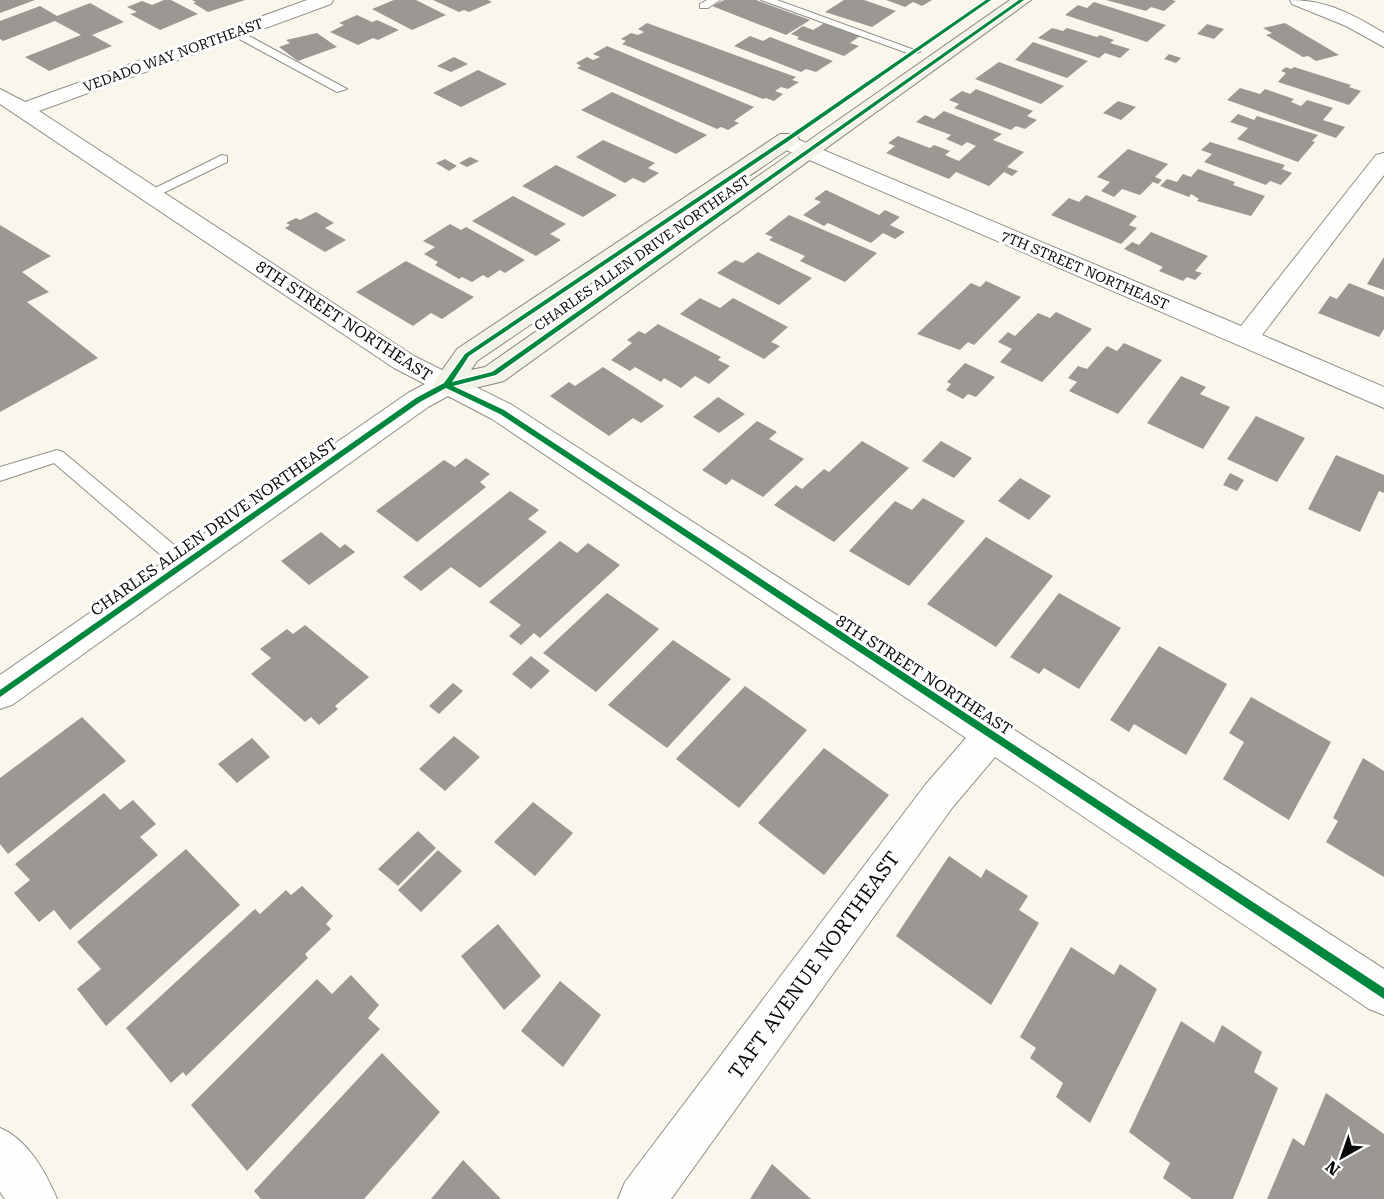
<svg xmlns="http://www.w3.org/2000/svg" width="1384" height="1199" font-family="'Roboto Serif',serif">
<style>
.building{fill:#9b9893}
.lines{fill:none;stroke-linecap:round;stroke-linejoin:round}
.lane-casing{stroke:#92908c;stroke-width:2}
.street-casing{stroke:#92908c;stroke-width:2}
.secondary-casing{stroke:#888782;stroke-width:2}
.lane{fill:#fefefc;fill-rule:evenodd}
.street{fill:#fefefc;fill-rule:evenodd}
.secondary{fill:#f3f2e7;fill-rule:evenodd}
.cycleway-casing{stroke:#fff;stroke-width:3}
.cycleway{fill:#00873e;fill-rule:evenodd}
.labels{text-anchor:middle;dominant-baseline:central;stroke-width:6;stroke-linejoin:round;paint-order:stroke}
.far-street-label{font-size:14px;fill:#0a0a0a;stroke:#fff}
.street-label{font-size:16px;fill:#0a0a0a;stroke:#fff}
.near-street-label{font-size:20px;fill:#0a0a0a;stroke:#fff}
</style>
<rect width="100%" height="100%" fill="#f9f6ec"/>
<path class="building" d="M0 0H35L0 13Z
M164 0H171L198 14 160 30 130 14 137 12 127 7 142 1 152 5Z
M192 0H245L208 12 193 3 196 2Z
M394 0H416L446 15 412 30 372 9Z
M433 0H488L492 2 469 12 464 10 459 12Z
M724 0H756L810 20 786 35 712 6Z
M844 0H864L896 11 872 27 825 12Z
M886 0H932L922 6 913 2 905 7Z
M1106 0H1172L1176 1 1164 11 1151 7 1146 11Z
M1094 2 1166 25 1147 42 1065 15 1078 5 1087 8Z
M90 3 124 22 92 35 112 46 49 71 25 57 81 35 55 21 3 41 0 39V21L40 6 57 16Z
M357 15 372 22 377 20 399 30 378 40 373 38 358 45 330 32 344 25 339 23Z
M828 21 863 34 850 43 859 46 844 56 797 39 799 37 791 34 803 26 813 30Z
M647 23 796 77 792 80 799 82 788 89 781 87 775 91 783 94 774 101 766 98 763 99 622 44 626 41 621 39 631 33 638 35 644 32 638 29Z
M1285 23 1339 55 1316 61 1308 56 1303 57 1266 35 1272 33 1263 28Z
M1207 24 1224 29 1214 39 1197 34Z
M1052 28 1063 31 1067 28 1097 37 1100 35 1114 40 1110 43 1130 49 1120 58 1105 53 1099 58 1038 38Z
M317 33 337 47 298 61 279 47 290 43 286 40Z
M750 36 763 41 770 37 833 61 816 72 806 69 801 72 734 46Z
M1033 42 1088 61 1067 78 1015 60Z
M607 46 754 107 734 121 739 123 728 130 721 127 717 129 577 68 581 66 576 63 587 57 593 60 600 57 593 54Z
M1169 54 1181 58 1176 63 1164 59Z
M454 57 468 64 451 72 437 66Z
M999 62 1064 86 1041 104 975 79Z
M1286 67 1291 69 1294 67 1351 85 1349 87 1361 91 1349 105 1278 82 1286 73 1281 71Z
M478 70 507 84 461 107 433 93Z
M1240 88 1260 94 1265 89 1294 99 1291 102 1301 106 1307 100 1333 108 1323 120 1345 127 1336 138 1227 100Z
M976 89 1033 111 1027 116 1037 120 1025 129 1016 126 1011 130 954 108 959 104 949 100 962 91 970 94Z
M612 92 707 135 676 154 581 110Z
M1118 101 1136 107 1121 120 1103 113Z
M944 111 1002 134 993 140 1024 152 1007 167 1018 171 1012 176 1004 172 989 186 956 172 949 179 886 153 895 146 888 143 898 136 930 148 934 145 950 151 945 155 959 161 976 146 967 142 962 146 946 139 951 135 916 122 925 115 934 119Z
M1238 114 1254 120 1257 116 1318 135 1312 141 1315 142 1298 162 1237 139 1248 128 1230 122Z
M603 140 655 163 648 168 659 173 644 183 633 178 625 183 576 157Z
M1210 142 1285 165 1282 169 1292 173 1281 185 1270 181 1266 185 1204 162 1212 154 1201 150Z
M1128 149 1168 164 1155 177 1162 180 1158 184 1153 182 1140 195 1122 189 1114 197 1101 191 1110 182 1097 177Z
M470 157 479 161 467 167 459 163Z
M445 159 457 166 449 171 436 163Z
M556 165 617 195 583 217 522 186Z
M1198 169 1235 182 1233 185 1265 196 1251 216 1197 201 1199 199 1191 194 1189 197 1160 186 1167 179 1177 182 1183 174 1191 177Z
M826 190 879 215 885 210 900 217 890 225 905 232 895 239 883 233 871 243 828 223 824 226 803 215 821 202 814 199Z
M1086 195 1137 216 1129 225 1137 228 1121 244 1051 215 1069 198 1079 202Z
M513 196 566 224 550 234 561 240 536 256 472 221Z
M316 212 334 223 325 228 346 240 325 252 285 228 290 225 286 223 296 218 300 220Z
M789 215 877 253 845 282 800 261 805 256 769 240 773 237 765 234Z
M450 224 461 230 466 227 525 260 505 273 500 270 488 278 483 275 472 282 462 277 459 279 435 265 438 262 424 254 435 247 423 241Z
M0 225 51 256 22 272 49 292 27 302 98 358 0 412Z
M1151 232 1208 256 1195 271 1202 273 1195 280 1187 277 1183 281 1159 271 1163 267 1124 249 1132 242 1139 245Z
M758 252 812 278 779 305 717 273 735 260 743 263Z
M1384 257V290L1367 284Z
M406 261 474 297 442 319 431 313 413 326 356 292Z
M986 281 1021 297 974 345 968 342 960 350 917 334 971 283 980 287Z
M1349 283 1384 297V329L1379 337 1318 313 1330 296 1337 299Z
M700 298 720 308 733 298 788 327 771 342 780 346 764 359 680 314Z
M1056 312 1092 329 1042 382 1000 362 1012 349 998 342 1008 332 1015 336 1038 313 1050 318Z
M658 324 721 357 718 360 730 366 709 384 695 376 681 388 664 378 661 382 635 367 630 371 611 360 632 343 627 340 639 331 645 334Z
M1124 343 1162 360 1118 414 1069 391 1077 382 1068 378 1078 366 1087 369 1107 346 1117 351Z
M965 363 995 377 976 397 968 394 963 399 946 390 951 384 947 382Z
M603 367 664 406 641 423 633 418 609 436 550 396 569 382 575 386Z
M1181 376 1206 387 1200 394 1230 407 1203 449 1147 423Z
M718 397 745 414 719 433 693 417Z
M1256 416 1305 438 1277 482 1227 459Z
M757 421 777 432 769 439 804 459 763 497 732 479 726 485 702 470Z
M862 441 909 468 834 542 774 505 796 485 802 489 824 469 829 472Z
M941 441 972 458 954 478 922 461Z
M1336 455 1384 475V493L1379 491 1360 532 1308 509Z
M466 458 490 474 480 482 486 487 417 542 376 511 444 460 455 467Z
M1230 473 1244 480 1237 491 1223 485Z
M1020 478 1051 496 1029 520 998 501Z
M510 491 539 510 528 519 547 532 480 588 451 567 421 591 403 577Z
M923 498 965 521 909 586 849 551 895 501 912 510Z
M321 532 340 548 345 544 355 552 309 585 281 561Z
M986 537 1053 576 996 647 927 604Z
M560 541 577 553 588 543 620 565 540 638 534 633 521 645 509 636 521 625 489 602Z
M607 593 659 629 596 692 543 653Z
M1059 593 1121 628 1079 689 1044 668 1039 674 1010 657Z
M305 625 369 677 335 706 338 709 319 725 311 717 305 722 251 674 271 658 260 649 287 629 293 634Z
M673 640 731 679 667 748 608 705Z
M1159 646 1227 684 1186 755 1134 724 1129 732 1110 720Z
M531 656 550 671 531 689 512 674Z
M453 683 463 691 439 714 429 706Z
M745 686 807 730 739 808 676 759Z
M1251 697 1331 742 1289 820 1223 779 1244 742 1229 733Z
M82 717 126 761 8 854 0 844V778Z
M454 736 480 757 445 791 419 769Z
M252 738 270 757 237 783 218 764Z
M824 748 889 795 824 875 758 823Z
M1363 758 1384 771V877L1326 842 1338 821 1333 818Z
M104 793 120 810 133 800 156 824 140 837 158 855 70 930 54 910 39 922 14 893 30 880 15 864Z
M533 802 573 833 535 876 494 842Z
M418 831 436 848 398 886 378 869Z
M186 849 240 905 106 1026 77 989 101 969 77 942Z
M438 850 462 871 421 912 398 890Z
M949 856 981 878 986 869 1028 896 1019 910 1039 923 991 1005 896 936Z
M302 886 333 916 326 924 331 929 305 954 308 958 186 1076 183 1072 171 1083 126 1028 255 909 260 914 286 890 291 895Z
M498 924 541 976 504 1010 461 956Z
M1071 947 1114 975 1120 964 1157 989 1090 1123 1056 1097 1063 1083 1030 1058 1036 1048 1020 1037Z
M351 975 379 1005 368 1018 380 1029 247 1171 191 1105 317 979 332 994Z
M560 981 601 1015 563 1067 521 1031Z
M1181 1021 1214 1043 1222 1025 1262 1052 1254 1072 1278 1088 1233 1199H1192L1163 1178 1170 1163 1129 1132Z
M382 1053 440 1112 364 1199H261L254 1191Z
M1326 1093 1384 1134V1199H1267L1293 1138 1304 1146Z
M463 1160 501 1199H431Z
M772 1164 811 1199H750Z"/>
<g class="lines">
<g class="lane-casing">
<path id="lane" d="M707 0H720L708 8H700V4Z
M761 0H777L920 52 910 54Z
M230 30H238L347 89 337 92 230 34Z
M222 155 227 156V162L155 197 150 198 143 194Z
M57 450 63 452 191 559 193 564 191 569 184 571 177 569 54 463 0 481V467Z"/>
</g>
<g class="street-casing">
<path id="street" d="M307 0H333L331 4 39 111 414 356 512 405 1384 969V1015L1369 1009 995 757 952 808 671 1199H618L625 1182 926 784 966 738 492 419 448 396 428 407 12 705 0 709V675L408 393 425 384 394 368 0 104V89L25 102Z
M1290 0C1327 0 1352 14 1384 33V47L1346 26 1292 4Z
M785 134 1241 326 1376 155 1384 153V175L1262 335 1384 387V408L777 146 774 141 777 136Z
M0 1128C27 1139 46 1172 57 1199H5L0 1192Z"/>
</g>
<g class="secondary-casing">
<path id="secondary" d="M1010 0H1031L504 381 446 395 436 392 432 385 457 349 780 134H796L799 139 796 144 477 361 471 370 485 367Z"/>
</g>
<use href="#lane" class="lane"/>
<use href="#street" class="street"/>
<use href="#secondary" class="secondary"/>
<g class="cycleway-casing">
<path id="cycleway" d="M986 0H991L787 142 469 356 452 382 492 372 1019 0H1024L496 375 453 386 504 410 1384 988V999L500 414 446 388 420 402 0 697V690L416 398 444 383 465 354 783 140Z"/>
</g>
<use href="#cycleway" class="cycleway"/>
</g>
<g class="labels">
<g class="far-street-label">
<text transform="translate(173 55) rotate(-20)">VEDADO WAY NORTHEAST</text>
<text transform="translate(642 253) rotate(-35)">CHARLES ALLEN DRIVE NORTHEAST</text>
<text transform="translate(1085 270) rotate(23)">7TH STREET NORTHEAST</text>
</g>
<g class="street-label">
<text transform="translate(344 321) rotate(33)">8TH STREET NORTHEAST</text>
<text transform="translate(214 527) rotate(-35)">CHARLES ALLEN DRIVE NORTHEAST</text>
<text transform="translate(924 675) rotate(33)">8TH STREET NORTHEAST</text>
</g>
<g class="near-street-label">
<text transform="translate(814 965) rotate(-54)">TAFT AVENUE NORTHEAST</text>
</g>
</g>
<g transform="translate(1342 1157) rotate(220)" stroke="#ffffff" stroke-width="4.5" paint-order="stroke">
<path d="M0-4.5L10 22L0 15L-10 22Z" fill="#0a0a0a"/>
<text y="-9" font-size="16" font-weight="bold" text-anchor="middle" fill="#0a0a0a">N</text>
</g>
</svg>
